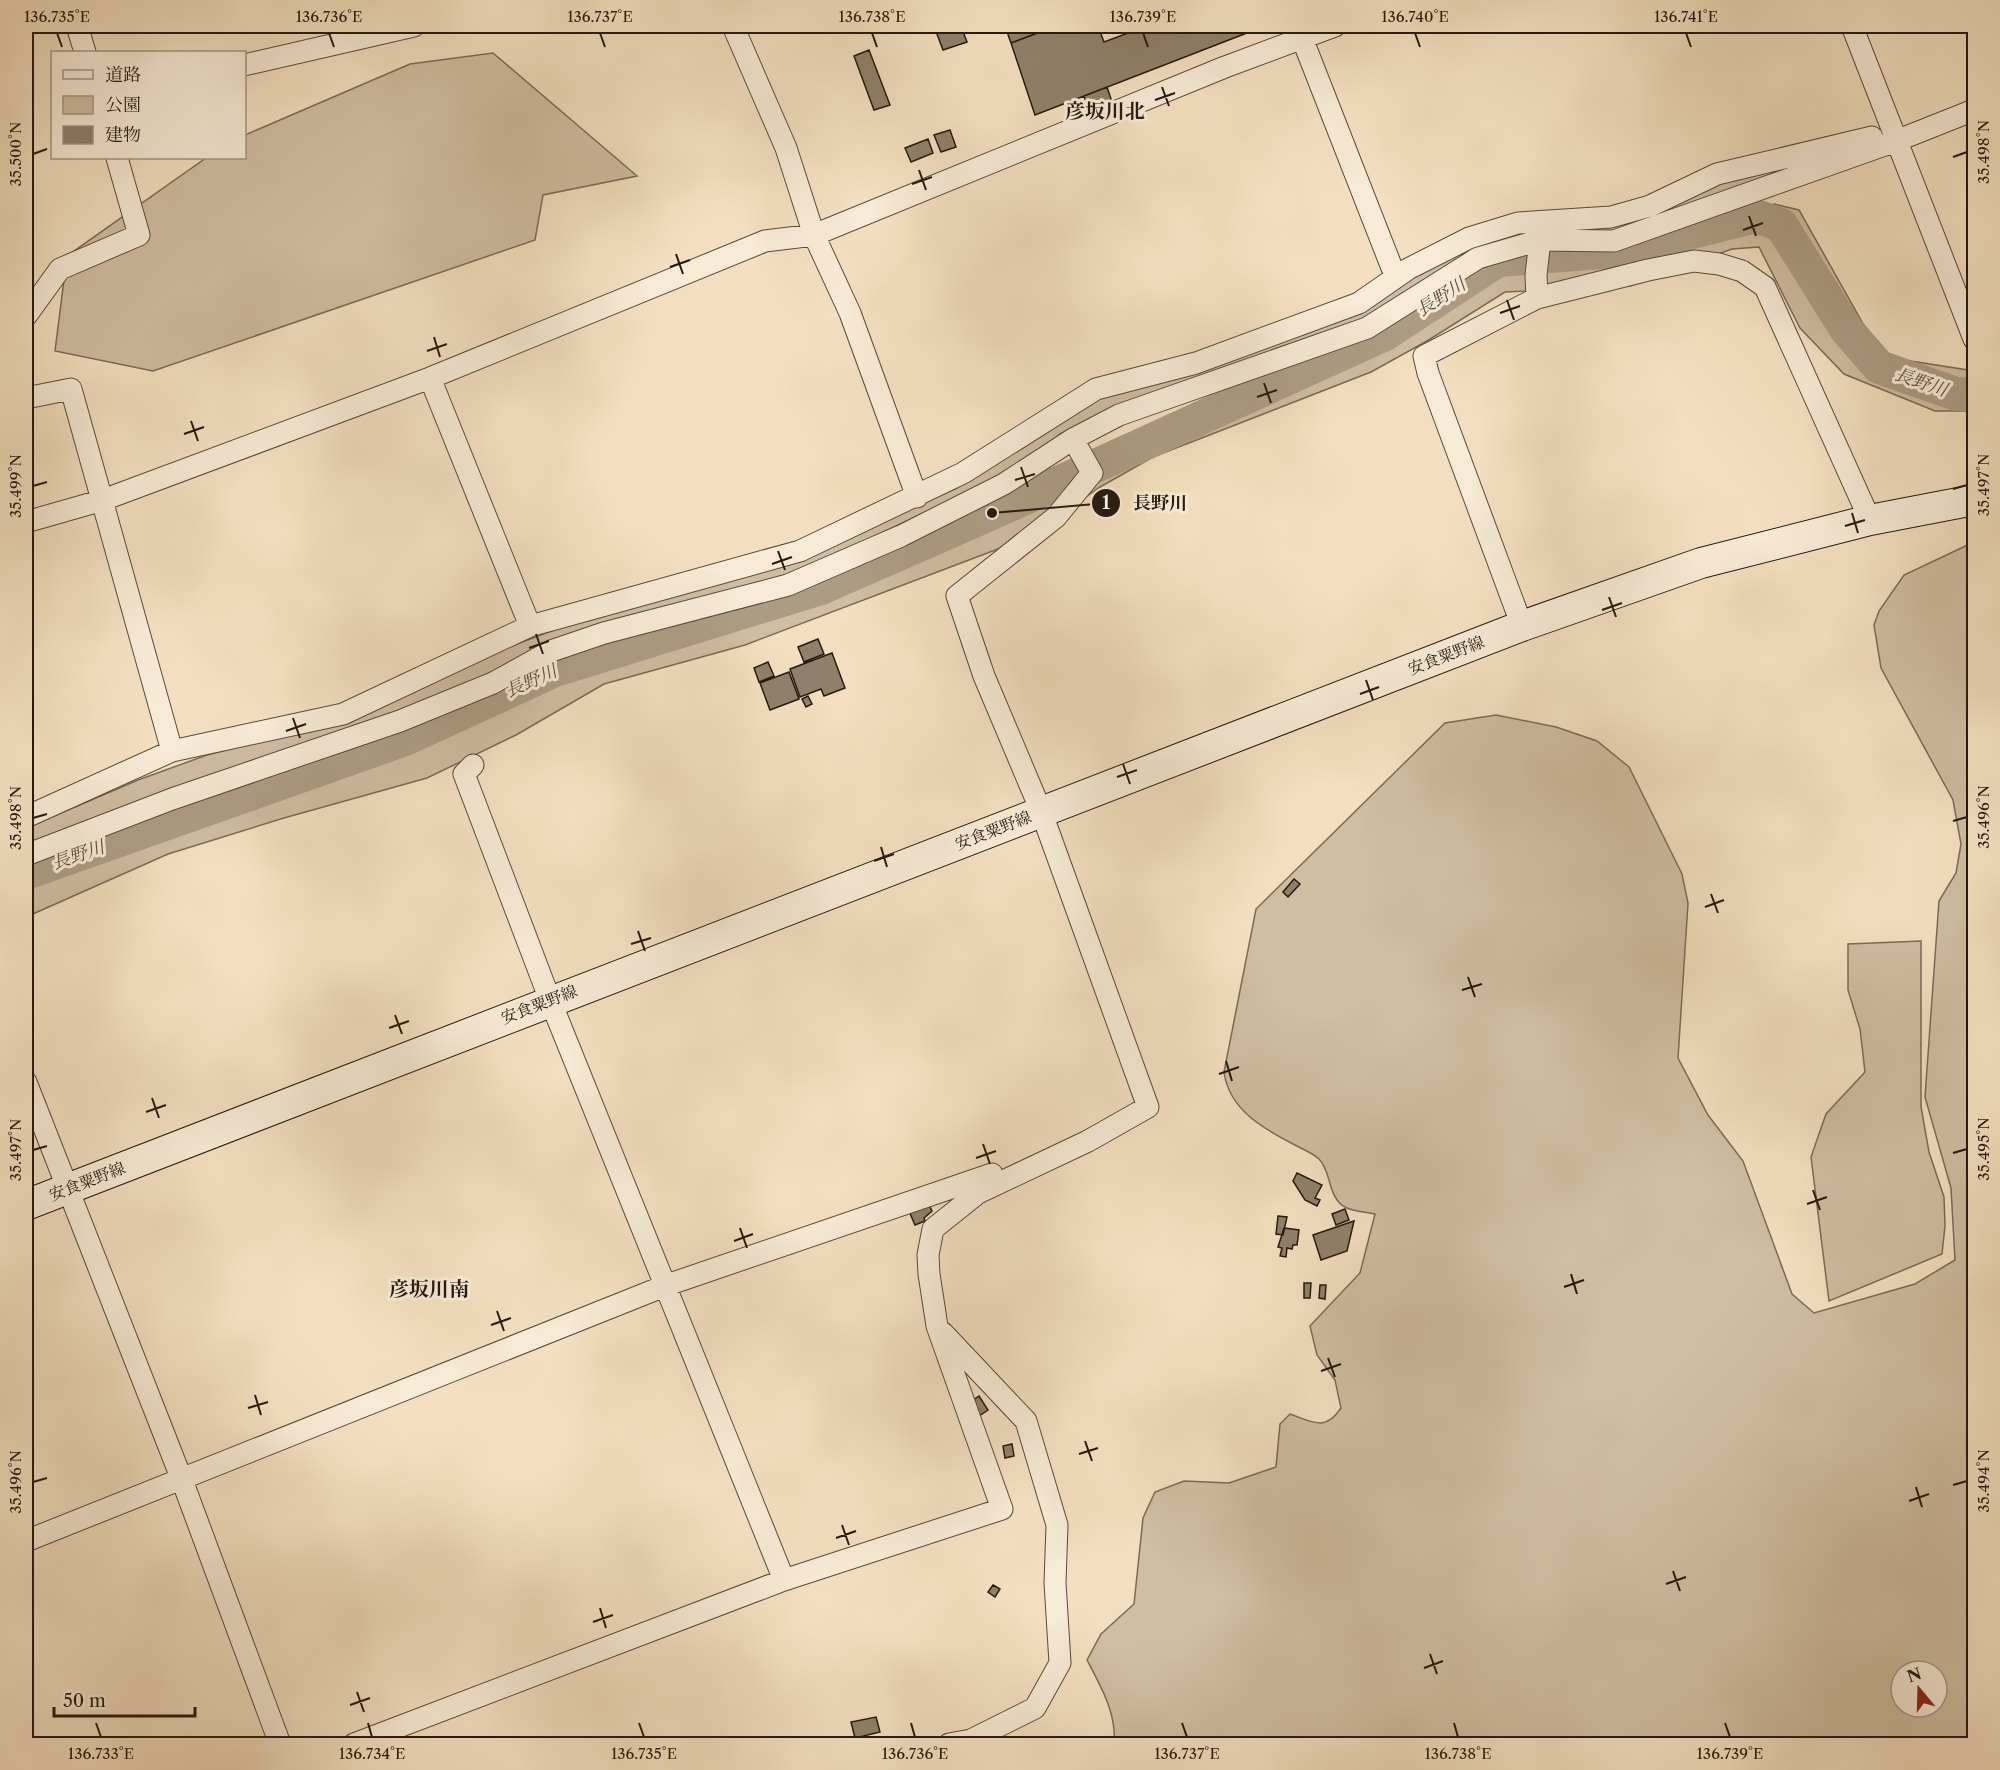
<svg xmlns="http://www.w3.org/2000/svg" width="2000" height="1770" font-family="'Libre Caslon Text','Noto Serif JP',serif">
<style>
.green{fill:#d0bda2;stroke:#7a6b58;stroke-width:1.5;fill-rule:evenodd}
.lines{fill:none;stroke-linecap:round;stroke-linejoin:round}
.river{stroke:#ad9c84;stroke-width:34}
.building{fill:#90806b;stroke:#25190f;stroke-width:1.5}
.street-casing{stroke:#584a3b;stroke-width:23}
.secondary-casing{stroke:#25190f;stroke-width:32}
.street{stroke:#f7ead6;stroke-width:21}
.secondary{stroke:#f7ead6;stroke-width:30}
.ticks{fill:none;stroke:#25190f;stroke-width:2}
.labels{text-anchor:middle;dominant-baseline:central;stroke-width:6;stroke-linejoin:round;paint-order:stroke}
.street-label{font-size:16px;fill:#25190f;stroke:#f7ead6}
.water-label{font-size:18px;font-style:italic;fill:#5b4d3e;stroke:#f7ead6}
.quarter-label{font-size:20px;font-weight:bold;fill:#25190f;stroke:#f7ead6}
.leader{fill:none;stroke:#25190f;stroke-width:2}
.callout-dot{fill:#25190f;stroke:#f7ead6;stroke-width:2}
.mark-label{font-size:18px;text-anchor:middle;font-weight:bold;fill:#fff}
.callout-label{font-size:18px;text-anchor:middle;font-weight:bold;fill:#25190f;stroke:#f7ead6;stroke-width:6;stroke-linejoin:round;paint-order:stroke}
.neatline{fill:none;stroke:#25190f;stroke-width:2}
.ticks-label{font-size:15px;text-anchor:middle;fill:#25190f}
</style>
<rect width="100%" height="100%" fill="#f3dfc0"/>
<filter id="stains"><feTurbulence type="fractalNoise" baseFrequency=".00333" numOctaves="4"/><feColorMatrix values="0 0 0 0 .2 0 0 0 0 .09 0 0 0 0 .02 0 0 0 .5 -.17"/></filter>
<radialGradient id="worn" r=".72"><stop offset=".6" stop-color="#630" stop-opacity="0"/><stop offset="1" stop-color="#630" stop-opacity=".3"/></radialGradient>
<path class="green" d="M493 53 637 176 543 195 535 240 153 371 55 351 67 256 206 158H244L245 135 410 64Z
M1873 143 1621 233 1529 237 1364 323 1119 408 1060 434 1027 464 788 577 545 646 435 699 26 844V828L138 780 207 755 323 725 422 680 612 608 791 564 957 488 1019 443 1093 401 1424 268 1464 246Z
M1774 204 1799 210 1879 352 1885 357 1974 371V411H1935L1844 374 1800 328 1759 247 1732 249 1630 286 1505 292 1427 341 1371 372 1153 457 1100 487 1027 538 745 645 604 684 516 735 427 778 284 818 168 854 26 917V877L417 745 555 678 766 613 869 574 997 519 1072 471 1133 436 1381 341 1445 300 1512 272 1689 241Z
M1974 542V1744H1114C1117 1714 1101 1687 1087 1660L1101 1634 1134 1604 1143 1518 1155 1492 1184 1481 1229 1483 1276 1467 1280 1424 1290 1414C1313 1422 1325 1432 1341 1408L1335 1380 1317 1355 1310 1326 1360 1273 1375 1214C1346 1209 1336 1210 1329 1180 1327 1173 1324 1164 1319 1159 1313 1153 1302 1149 1295 1145 1264 1129 1229 1110 1224 1072L1256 909 1445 723 1496 715 1556 727 1597 741 1629 767 1682 874 1688 903 1678 1058 1708 1115 1743 1161 1792 1294 1814 1313 1915 1284 1955 1260 1951 1188 1925 1097 1939 901 1956 873 1961 844 1953 800 1881 668 1874 625 1879 611 1904 575ZM1901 1671H1937V1707H1901Z
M1921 941V1107L1929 1152 1944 1197 1945 1226 1942 1254 1829 1301 1811 1157 1826 1114 1865 1072 1860 1029 1848 990V944Z"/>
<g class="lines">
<path class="river" d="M26 873 405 739 555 670 821 588 992 513 1385 334 1498 260 1616 251 1756 216 1781 225 1846 329 1879 367 1956 394 1974 395"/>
</g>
<path class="building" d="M934 26H961L967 42 943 50Z
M1005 26H1056L1011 43Z
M1056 26H1098L1104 42 1147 26H1265L1035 115 1011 43Z
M869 50 890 105 874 110 854 56Z
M1107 87 1111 99 1088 108 1084 96Z
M950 130 956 147 941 152 934 135Z
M928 139 933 153 911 162 905 148Z
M818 639 824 654 804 662 798 647Z
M832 653 845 688 824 696 821 689 800 697 790 669Z
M768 662 774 676 759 682 754 668Z
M789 672 799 699 770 710 760 683Z
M808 696 812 704 806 707 802 699Z
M1294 879 1300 884 1288 897 1283 892Z
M1297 1173 1322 1185 1315 1198 1320 1200 1317 1206 1305 1200 1293 1181Z
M928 1202 932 1211 924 1218 925 1221 915 1225 909 1211Z
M1345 1209 1349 1220 1336 1225 1332 1214Z
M1278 1216 1287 1217 1283 1235 1276 1234Z
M1354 1221 1347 1251 1321 1260 1313 1235Z
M1284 1228 1299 1230 1297 1245H1293L1292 1249 1287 1248 1286 1257 1280 1256 1282 1248 1278 1247Z
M1304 1283H1311L1310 1298H1304Z
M1320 1285H1326L1325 1299 1319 1298Z
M979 1396 988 1410 979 1416 969 1403Z
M1012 1444 1014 1456 1005 1458 1003 1446Z
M993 1585 1000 1589 995 1597 988 1592Z
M876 1717 880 1732 855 1738 851 1722Z"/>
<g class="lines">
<g class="street-casing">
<path id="street" d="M77 26 85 52
M733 26 786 148 814 235 850 313 917 497
M1852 26 1974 339
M1302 38 1392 268
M244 65 414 26
M1537 298 1536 275 1540 240
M26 316 60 269 139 235 117 158
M430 378 530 626
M26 398 71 389 172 751
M26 522 103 500 430 378 765 241 814 235 1225 67 1335 26
M1522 626 1428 373 1424 356 1537 298 1648 270 1694 261 1719 264 1742 271 1765 287 1870 520
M473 765 464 774 550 1000 784 1580
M26 817 172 751 343 714 530 626 800 551 963 473 1096 389 1196 363 1359 303 1408 269 1469 238 1518 223 1611 217 1650 206 1717 174 1872 137
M26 855 172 799 400 721 493 683 551 651 604 633 788 585 901 536 1004 484 1073 439 1119 415 1367 328 1478 258 1540 240 1614 241 1896 141 1974 110
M26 1082 182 1480 280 1744
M943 1333 1026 1421 1057 1525 1055 1583 1060 1663 1035 1708 971 1740 949 1744
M26 1541 667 1285 992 1174
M354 1744 784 1580 1002 1509 937 1326 929 1274 928 1255 933 1229 978 1193 1088 1141 1148 1107 1041 811 984 676 957 596 1056 517 1092 473 1073 439"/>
</g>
<g class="secondary-casing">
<path id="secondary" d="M26 1205 1522 626 1701 563 1870 520 1974 500"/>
</g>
<use href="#street" class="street"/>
<use href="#secondary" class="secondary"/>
</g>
<path class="ticks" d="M57 33 62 47M329 33 334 47M600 33 605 47M872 33 877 47M1143 33 1148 47M1415 33 1420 47M1686 33 1691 47M1162 87 1169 106M1155 100 1175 93M33 154 47 149M1953 157 1967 152M919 170 926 190M912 184 932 177M1749 216 1756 236M1743 230 1763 223M676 254 683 274M670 267 690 260M1507 300 1514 320M1500 313 1520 306M434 337 440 357M427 351 447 344M1264 383 1271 403M1257 397 1277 390M191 421 198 441M184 434 204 427M1021 467 1028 487M1015 480 1035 474M33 486 47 482M1953 489 1967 485M1852 513 1858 533M1845 526 1865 520M778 551 785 570M772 564 792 557M1609 597 1616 617M1602 610 1622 603M536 634 543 654M529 648 549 641M1366 680 1373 700M1360 694 1379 687M293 718 300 738M286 731 306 724M1123 764 1130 784M1117 777 1137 770M33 818 47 814M1953 821 1967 817M881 847 887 867M874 861 894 854M1711 894 1718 913M1705 907 1724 900M638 931 645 951M631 944 651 938M1468 977 1475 997M1462 990 1482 984M395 1015 402 1034M389 1028 409 1021M1226 1061 1232 1081M1219 1074 1239 1067M152 1098 159 1118M146 1112 166 1105M983 1144 990 1164M33 1150 47 1146M1953 1153 1967 1149M976 1158 996 1151M1813 1190 1820 1210M1807 1204 1827 1197M740 1228 747 1248M734 1241 753 1234M1571 1274 1577 1294M1564 1287 1584 1280M497 1311 504 1331M491 1325 511 1318M1328 1358 1335 1377M1321 1371 1341 1364M255 1395 261 1415M248 1408 268 1402M1085 1441 1092 1461M1079 1454 1098 1448M33 1482 47 1478M1953 1485 1967 1481M1916 1487 1922 1507M1909 1501 1929 1494M842 1525 849 1545M836 1538 856 1531M1673 1571 1680 1591M1666 1584 1686 1577M600 1608 606 1628M593 1622 613 1615M1430 1654 1437 1674M1424 1668 1443 1661M357 1692 364 1712M350 1705 370 1698M96 1723 101 1737M368 1723 372 1737M639 1723 644 1737M911 1723 915 1737M1182 1723 1187 1737M1454 1723 1458 1737M1725 1723 1730 1737"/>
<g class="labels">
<g class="street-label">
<text transform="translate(1446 655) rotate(-21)">安食粟野線</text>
<text transform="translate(993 830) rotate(-21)">安食粟野線</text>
<text transform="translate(539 1004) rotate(-21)">安食粟野線</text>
<text transform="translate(87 1181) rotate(-21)">安食粟野線</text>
</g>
<g class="water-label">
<text transform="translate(1441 297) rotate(-33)">長野川</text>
<text transform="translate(1921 382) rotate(19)">長野川</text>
<text transform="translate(531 681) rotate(-24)">長野川</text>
<text transform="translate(78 855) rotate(-19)">長野川</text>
</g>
<g class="quarter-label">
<text x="1105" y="111">彦坂川北</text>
<text x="429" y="1289">彦坂川南</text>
</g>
</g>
<path class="leader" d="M992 513L1106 503"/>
<g class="callout-dot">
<circle cx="992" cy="513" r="6"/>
<circle cx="1106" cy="503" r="15"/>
</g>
<g class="mark-label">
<text x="1106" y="509">1</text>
</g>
<g class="callout-label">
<text x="1160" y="509">長野川</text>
</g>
<rect width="2000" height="1770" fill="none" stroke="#f3dfc0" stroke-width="66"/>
<rect x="51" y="51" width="195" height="108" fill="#f7ead6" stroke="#a39686" stroke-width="1.5"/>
<rect x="63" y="70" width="30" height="9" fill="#f7ead6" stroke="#a39686" stroke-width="1.5"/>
<text x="105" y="81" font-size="18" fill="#25190f">道路</text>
<rect x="63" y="96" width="30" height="18" fill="#d0bda2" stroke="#a39686" stroke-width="1.5"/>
<text x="105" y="111" font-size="18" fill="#25190f">公園</text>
<rect x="63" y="126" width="30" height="18" fill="#90806b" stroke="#a39686" stroke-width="1.5"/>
<text x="105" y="141" font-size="18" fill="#25190f">建物</text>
<g transform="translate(1919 1689) rotate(341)"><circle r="28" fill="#f7ead6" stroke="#a39686" stroke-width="1.5"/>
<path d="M0-4.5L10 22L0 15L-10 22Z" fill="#8f2418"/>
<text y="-9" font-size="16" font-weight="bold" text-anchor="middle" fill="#25190f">N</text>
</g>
<path d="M54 1707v9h141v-9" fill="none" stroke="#25190f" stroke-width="3"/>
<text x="63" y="1707" font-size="18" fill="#25190f" stroke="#f7ead6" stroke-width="4.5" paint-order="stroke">50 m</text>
<rect x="33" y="33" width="1934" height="1704" class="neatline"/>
<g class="ticks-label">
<text x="57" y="22">136.735°E</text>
<text x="329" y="22">136.736°E</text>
<text x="600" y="22">136.737°E</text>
<text x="872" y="22">136.738°E</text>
<text x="1143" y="22">136.739°E</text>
<text x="1415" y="22">136.740°E</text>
<text x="1686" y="22">136.741°E</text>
<text transform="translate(1984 152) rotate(-90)" y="5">35.498°N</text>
<text transform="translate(16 154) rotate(-90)" y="5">35.500°N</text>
<text transform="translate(1984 485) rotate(-90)" y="5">35.497°N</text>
<text transform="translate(16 486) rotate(-90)" y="5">35.499°N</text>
<text transform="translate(1984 817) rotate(-90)" y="5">35.496°N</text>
<text transform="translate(16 818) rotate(-90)" y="5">35.498°N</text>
<text transform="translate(1984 1149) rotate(-90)" y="5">35.495°N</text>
<text transform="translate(16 1150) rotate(-90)" y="5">35.497°N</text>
<text transform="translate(1984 1481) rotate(-90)" y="5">35.494°N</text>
<text transform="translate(16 1482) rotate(-90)" y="5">35.496°N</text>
<text x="101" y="1759">136.733°E</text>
<text x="372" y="1759">136.734°E</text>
<text x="644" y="1759">136.735°E</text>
<text x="915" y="1759">136.736°E</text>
<text x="1187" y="1759">136.737°E</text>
<text x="1458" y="1759">136.738°E</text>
<text x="1730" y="1759">136.739°E</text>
</g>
<rect width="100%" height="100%" filter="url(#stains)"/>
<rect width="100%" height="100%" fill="url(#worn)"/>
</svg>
